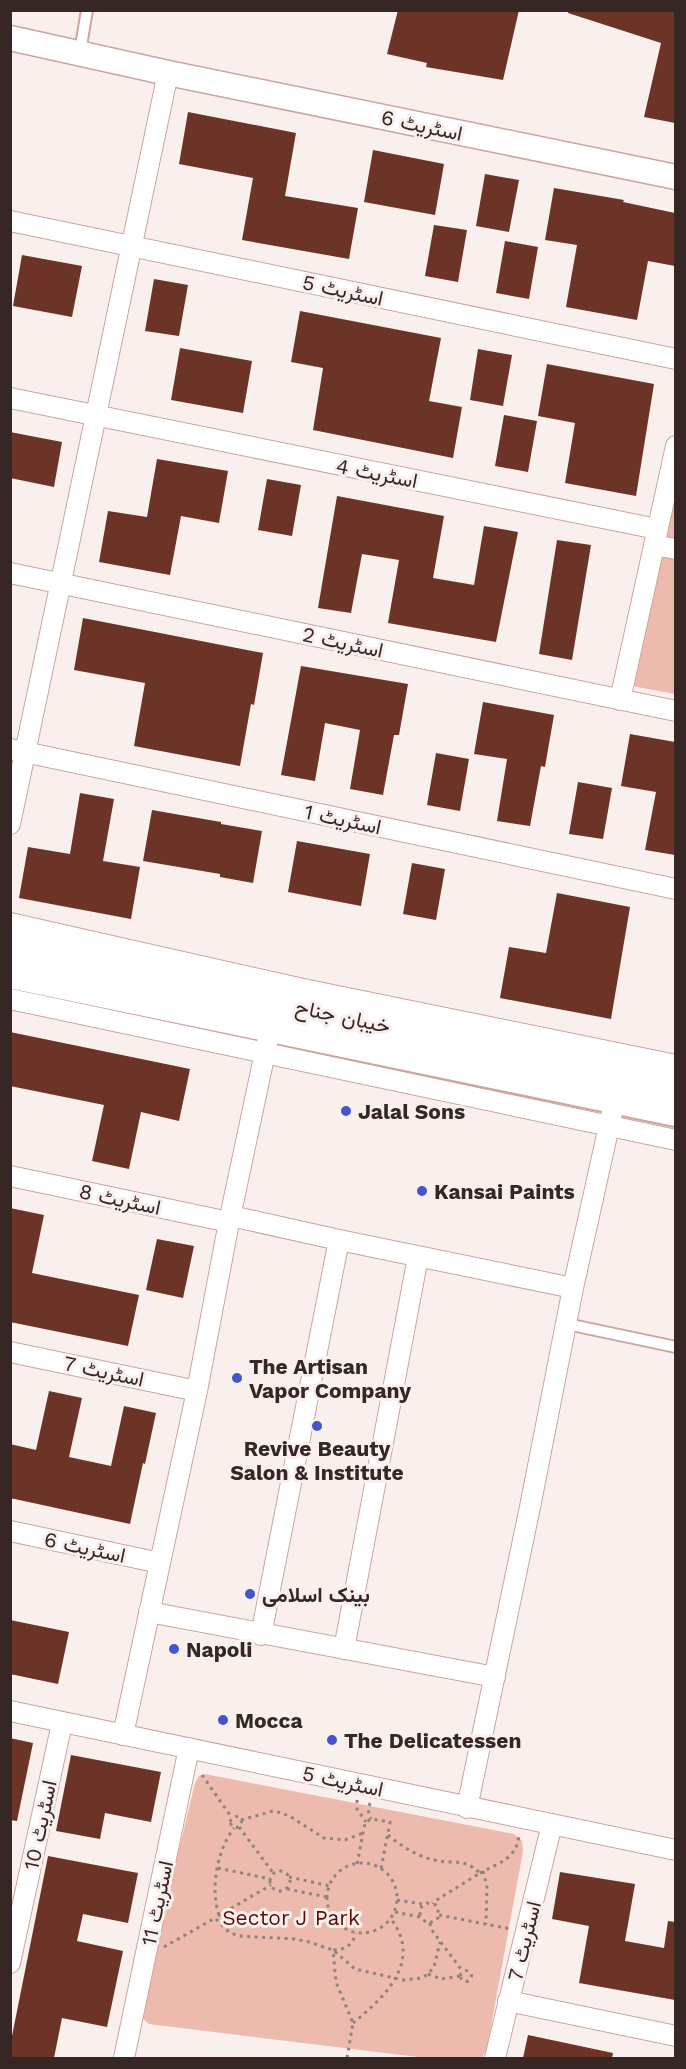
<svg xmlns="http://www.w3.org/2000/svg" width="686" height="2069" font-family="'Work Sans',Vazirmatn,sans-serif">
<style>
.green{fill:#edbaae}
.building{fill:#6c3427}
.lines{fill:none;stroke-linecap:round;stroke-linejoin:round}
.service-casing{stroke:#cda59c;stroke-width:14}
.minor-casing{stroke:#cda59c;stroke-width:22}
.tertiary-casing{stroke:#cda59c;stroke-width:27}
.secondary-casing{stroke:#cda59c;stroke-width:32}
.path{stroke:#8f8380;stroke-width:3;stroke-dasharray:3 4.5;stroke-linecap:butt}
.service{stroke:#fff;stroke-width:10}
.minor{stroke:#fff;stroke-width:20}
.tertiary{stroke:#fff;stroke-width:24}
.secondary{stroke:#fff;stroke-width:28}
.poi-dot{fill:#4454c9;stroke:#f9f0ee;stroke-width:2}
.labels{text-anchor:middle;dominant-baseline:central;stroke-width:6;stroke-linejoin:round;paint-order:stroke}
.street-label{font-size:21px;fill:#372724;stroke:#f9f0ee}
.poi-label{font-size:21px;font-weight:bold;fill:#372724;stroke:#f9f0ee;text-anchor:start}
.park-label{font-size:21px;fill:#5a0a00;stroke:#f9f0ee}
</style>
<rect width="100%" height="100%" fill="#f9f0ee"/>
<path class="green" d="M675 498V694L632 686Z
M205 1774 514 1834 522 1841 523 1851 487 2048 482 2058H426L149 2024 142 2018 141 2007 195 1783 199 1776Z"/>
<path class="building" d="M398 10H519L503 80 426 67 427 63 387 54Z
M569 10H675V123L644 117 661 43 568 13Z
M188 112 296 133 285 196 358 208 349 259 242 240 253 178 179 164Z
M373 150 444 164 435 215 364 202Z
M485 174 519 180 509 232 476 226Z
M554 188 624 200 623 202 675 213V266L648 261 637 320 566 307 577 245 545 240Z
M434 225 467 230 458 282 425 276Z
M505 241 538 247 529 299 496 293Z
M22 255 82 266 72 317 13 306Z
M154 279 188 285 179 336 145 331Z
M300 311 441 338 429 401 462 407 453 458 313 430 323 368 291 362Z
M180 348 252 361 243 413 171 400Z
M478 349 512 355 503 406 470 400Z
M547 364 654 384 636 496 565 483 575 423 538 416Z
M504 415 537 421 528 472 495 466Z
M10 432 62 442 54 487 10 478Z
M157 459 228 471 219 523 181 516 170 575 99 562 108 511 147 517Z
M267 479 301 485 292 536 258 530Z
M337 496 444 516 433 578 474 585 484 526 518 532 496 642 388 623 399 560 362 554 351 613 318 608Z
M557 540 591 545 572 660 539 654Z
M83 618 263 653 254 705 251 704 240 766 134 746 145 683 74 670Z
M301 666 408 684 399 735H394L383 795 350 789 360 730 325 723 315 781 281 775Z
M483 702 554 715 545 767 541 766 530 826 497 821 507 759 474 754Z
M630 734 675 742V855L645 850 656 792 621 786Z
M436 753 469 759 460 811 427 805Z
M578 782 612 788 603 839 569 834Z
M80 793 114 799 103 861 140 867 131 919 19 898 28 847 70 854Z
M152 810 221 822V824L262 831 253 883 220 877V874L143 861Z
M297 841 370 854 361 906 288 892Z
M412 863 445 869 436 920 403 914Z
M557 893 630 907 611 1019 500 998 509 947 546 953Z
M10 1032 190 1069 179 1121 141 1112 129 1169 92 1161 104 1105 10 1086Z
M10 1208 44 1215 32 1273 139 1295 128 1346 10 1322Z
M157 1239 194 1246 183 1298 146 1290Z
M49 1391 82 1398 69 1457 111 1466 124 1406 156 1413 145 1464 143 1463 130 1524 10 1498V1444L36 1450Z
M10 1620 69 1632 58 1684 10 1674Z
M10 1738 33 1743 17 1821 10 1820Z
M71 1755 161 1772 151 1822 105 1813 100 1839 56 1831Z
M48 1856 138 1873 128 1923 83 1914 77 1941 123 1951 107 2027 62 2018 54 2058H10V2046Z
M560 1872 635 1884 625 1941 664 1948 668 1921 675 1922V2000L579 1983 589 1926 552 1919Z
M528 2035 613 2053 612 2058H523Z"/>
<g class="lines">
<g class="service-casing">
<path id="service" d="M80 52 87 10
M567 1324 676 1347"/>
</g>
<g class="minor-casing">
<path id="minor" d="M10 221 676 359
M10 398 657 529
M654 545 676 549
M10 573 676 711
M620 700 676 446
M10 749 676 889
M10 824 168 73
M10 923 303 989 676 1065
M10 999 676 1140
M10 1176 229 1222
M231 1216 339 1240 573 1288
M10 1352 197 1391
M10 1531 160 1563
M149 1612 495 1677
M261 1635 339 1240
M344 1649 418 1257
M10 1711 676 1850
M123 1735 197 1391 229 1222 270 1029
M467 1808 530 1507 573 1288 615 1099
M10 1963 62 1723
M508 2001 676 2036
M124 2058 189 1748
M495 2058 552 1824"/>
</g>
<g class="tertiary-casing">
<path id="tertiary" d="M10 38 168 73 676 177"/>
</g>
<g class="secondary-casing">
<path id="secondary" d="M10 947 676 1086
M10 974 676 1112"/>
</g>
<path class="path" d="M202 1775 232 1818
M357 1800V1809L366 1822
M370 1803 368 1810 371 1819
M230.5 1822a5.5 5.5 0 1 1 11 0a5.5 5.5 0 1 1-11 0Z
M241 1820 273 1811 282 1813 291 1817 324 1838 345 1840 363 1833
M239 1827 274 1874
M388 1835C401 1846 417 1856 434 1860 454 1865 463 1857 480 1873L432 1903
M327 1898a35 35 0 1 1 70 0a35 35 0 1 1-70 0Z
M357 1864 365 1823 371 1819 390 1822 381 1869
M218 1868 270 1879
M483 1871 487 1887 486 1924
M270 1881a10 10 0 1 1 20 0a10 10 0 1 1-20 0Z
M480 1873C499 1863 516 1859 519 1836
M289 1877 330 1886
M287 1889 327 1897
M397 1900 422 1904
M395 1912 420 1917 426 1922 430 1923 438 1918 439 1914 436 1905 427 1903 420 1908V1917
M219 1915C210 1889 217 1850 234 1828
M439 1915 511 1929
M218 1916 271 1885
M430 1923 431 1929 463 1972
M164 1947 215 1918 229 1932 238 1936 295 1939 309 1942 333 1950 355 1969 403 1980 422 1978 428 1974 434 1967 440 1942
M460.5 1976a5.5 5.5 0 1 1 11 0a5.5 5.5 0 1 1-11 0Z
M428 1974 441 1979 460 1976
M353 2023C385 1997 423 1961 391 1919
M347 2058 353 2023 336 1982 333 1950C346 1949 352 1946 356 1933"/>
<use href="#service" class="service"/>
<use href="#minor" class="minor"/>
<use href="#tertiary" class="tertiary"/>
<use href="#secondary" class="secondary"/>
</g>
<g class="poi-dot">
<circle cx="346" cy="1111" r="6"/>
<circle cx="422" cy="1191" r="6"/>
<circle cx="237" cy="1378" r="6"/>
<circle cx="317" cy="1426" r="6"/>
<circle cx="250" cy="1594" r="6"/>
<circle cx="174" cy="1649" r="6"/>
<circle cx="223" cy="1720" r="6"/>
<circle cx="332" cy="1740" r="6"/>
</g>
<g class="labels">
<g class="street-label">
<text transform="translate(422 125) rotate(12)">اسٹریٹ 6</text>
<text transform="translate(343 290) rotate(12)">اسٹریٹ 5</text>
<text transform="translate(377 473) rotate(11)">اسٹریٹ 4</text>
<text transform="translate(343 642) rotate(12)">اسٹریٹ 2</text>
<text transform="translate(343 819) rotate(12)">اسٹریٹ 1</text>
<text transform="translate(343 1016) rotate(12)">خیبان جناح</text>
<text transform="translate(120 1199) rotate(12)">اسٹریٹ 8</text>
<text transform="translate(104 1371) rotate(12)">اسٹریٹ 7</text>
<text transform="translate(85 1547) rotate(12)">اسٹریٹ 6</text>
<text transform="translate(343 1781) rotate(12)">اسٹریٹ 5</text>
<text transform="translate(40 1825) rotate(-78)">اسٹریٹ 10</text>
<text transform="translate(157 1903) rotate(-78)">اسٹریٹ 11</text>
<text transform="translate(524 1941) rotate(-76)">اسٹریٹ 7</text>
</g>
<g class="poi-label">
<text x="358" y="1111">Jalal Sons</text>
<text x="434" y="1191">Kansai Paints</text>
<text x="249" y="1366">The Artisan<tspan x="249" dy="24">Vapor Company</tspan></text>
<text x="317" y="1448" text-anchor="middle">Revive Beauty<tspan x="317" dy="24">Salon &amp; Institute</tspan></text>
<text x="262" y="1594">بینک اسلامی</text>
<text x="186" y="1649">Napoli</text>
<text x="235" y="1720">Mocca</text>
<text x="344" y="1740">The Delicatessen</text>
</g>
<g class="park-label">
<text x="291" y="1917">Sector J Park</text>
</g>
</g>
<rect width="686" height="2069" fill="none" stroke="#372724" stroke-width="24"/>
</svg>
